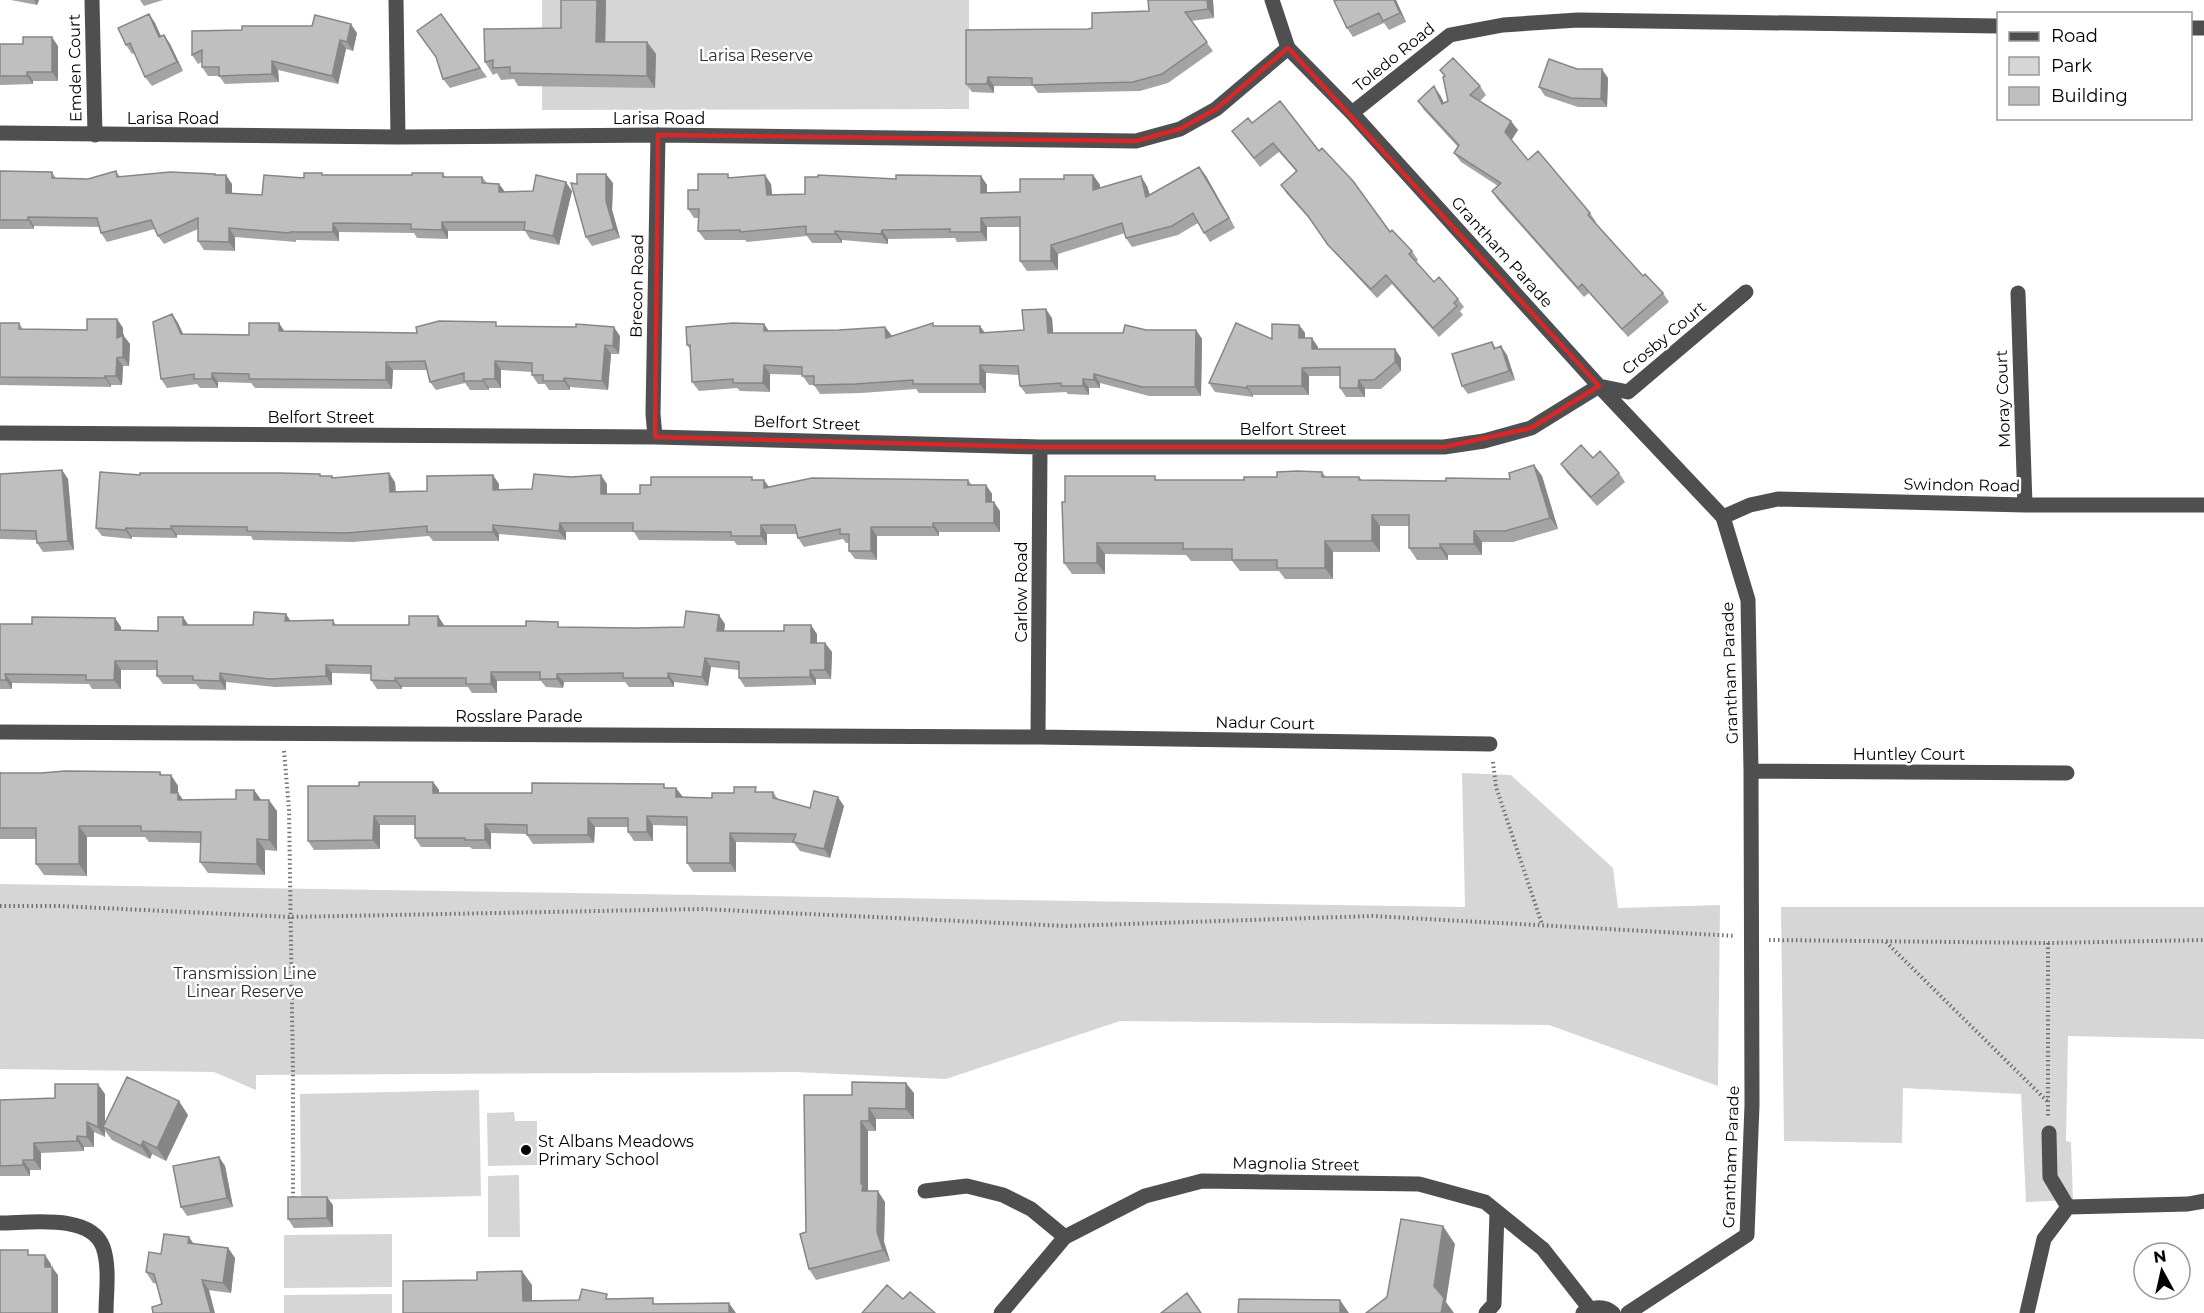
<svg xmlns="http://www.w3.org/2000/svg" width="2204" height="1313" font-family="Montserrat,sans-serif">
<style>
.green{fill:#d6d6d6}
.lines{fill:none;stroke-linecap:round;stroke-linejoin:round}
.path{stroke:#717171;stroke-width:4;stroke-dasharray:1.5 3;stroke-linecap:butt}
.minor{stroke:#4f4f4f;stroke-width:15}
.wall{fill:#a4a4a4}
.shaded-wall{fill:#868686}
.building{fill:#bfbfbf;stroke:#868686;stroke-width:1.5}
.marked{fill:none;stroke:#d62828;stroke-width:4.5;stroke-linejoin:round}
.poi-dot{fill:#000;stroke:#fff;stroke-width:2}
.labels{text-anchor:middle;dominant-baseline:central;stroke-width:5;stroke-linejoin:round;paint-order:stroke}
.park-label{font-size:16px;fill:#2d2d2d;stroke:#fff}
.street-label{font-size:16px;fill:#000;stroke:#fff}
.poi-label{font-size:16px;fill:#000;stroke:#fff;text-anchor:start}
</style>
<rect width="100%" height="100%" fill="#fff"/>
<path class="green" d="M542 0H969V109L542 110Z
M1462 773 1511 775 1613 868 1618 908 1720 905 1718 1086 1549 1025 1120 1021 946 1079 796 1072 256 1075V1090L214 1072 0 1069V884L1465 907Z
M1781 907H2204V1039L2068 1036 2066 1141 2071 1142 2073 1200 2026 1202 2021 1094 1903 1088 1902 1143 1784 1141Z
M479 1090 481 1196 301 1200 300 1094Z
M514 1112 515 1121H537V1165L488 1166 487 1113Z
M519 1175 520 1237H488V1176Z
M392 1234V1287L284 1288V1235Z
M392 1294V1313H284V1295Z"/>
<g class="lines">
<path class="path" d="M284 751 289 809 293 1075V1202
M1493 762 1496 787 1542 924
M0 906H59L290 917 701 909 1066 926 1373 916 1735 936
M1769 940 2048 943 2204 940
M1886 942 2047 1101
M2048 943V1116"/>
<path class="minor" d="M92 0 95 135
M396 0 398 137
M1272 0 1288 48 1352 113 1599 386 1723 517 1748 600 1751 771 1752 1105 1747 1235 1628 1313
M2190 28H2204
M1352 113 1450 35 1503 25 1578 20 1998 26
M0 133 398 137 658 135 1136 141 1180 129 1216 109 1288 48
M2018 293 2025 505
M0 433 655 437 1040 447H1444L1484 441 1531 428 1599 386 1628 392 1746 292
M655 437 653 414 658 135
M1723 517 1750 505 1778 499 2025 505H2204
M0 732 1038 737 1490 744
M1038 737 1040 447
M1751 771 2067 773
M2049 1133 2050 1177 2068 1207
M925 1191 967 1186 1003 1195 1031 1209 1065 1237
M2068 1207 2188 1204 2204 1201
M0 1223C29 1223 91 1213 103 1247 110 1267 106 1293 106 1313
M1001 1313 1065 1237 1145 1196 1202 1181 1419 1184 1485 1202 1543 1249 1590 1309
M1486 1313 1494 1304 1497 1212
M1583 1313C1593 1307 1604 1305 1613 1313
M2027 1313 2044 1239 2068 1207"/>
</g>
<path class="wall" d="M11 0H39L37 5Z
M140 0H163L144 6Z
M561 0H606L605 42H647L656 54 655 88 518 86 514 79 501 80 497 73 493 75 485 62 561 28Z
M1213 0 1214 18 1191 21 1213 51 1168 83 1140 91 1038 93 1033 86H994V93L972 92 966 84 1088 29 1149 11Z
M1396 0 1406 22 1389 30 1384 23 1353 37 1347 28Z
M149 14 155 23 161 36 164 35 170 44 183 71 152 86 145 77 134 53 132 54 126 45Z
M441 14 487 77 450 88 443 79Z
M192 31 357 33 353 51 346 49 338 84 278 70 279 82 225 84 219 76H208L202 67V62L198 64 192 55Z
M0 44 58 46V81H33V84L0 85Z
M1577 69 1608 78 1607 107H1578L1545 96 1539 87Z
M1440 70 1480 86 1486 95 1480 101 1518 130 1511 140 1528 160 1590 213 1596 222 1595 223 1643 276 1663 293 1669 302 1628 337 1589 293 1584 297 1498 200 1492 191 1498 186 1461 162 1454 153 1458 147 1424 110 1418 101 1440 95 1444 103 1448 101 1445 76Z
M1252 123 1319 151 1390 232 1412 251 1418 260 1416 262 1434 282 1458 299 1464 307 1460 311 1463 315 1439 337 1392 284 1377 298 1335 253 1314 224 1287 194 1281 185 1296 171 1279 152 1260 167 1232 131Z
M1199 167 1206 176 1235 228 1210 242 1198 223 1178 235 1132 247 1126 238 1125 233 1058 254V270L1027 271 1020 261V227H987V241L957 242 955 238 888 239V244L842 240V243H812L807 236 747 242 745 240H705L698 231 699 218H694L688 209 730 178 771 184 772 195 805 194 896 179 981 176 987 185V193L1020 192 1064 179 1093 175 1100 185V188L1147 186 1150 195Z
M0 171 52 172 56 178 88 179 116 171 120 177 215 174 216 175 232 184V193L262 195 304 178 323 175H412L443 173 445 177H482L487 183 499 184 505 192 572 191 559 245 530 239 525 231H448V239L417 238 414 233 339 232V241L296 240V242L235 237V251L204 250 198 241V229L164 244 158 236 155 229 107 242 101 233 100 227 34 226V229H0Z
M613 183 612 210 620 238 592 246 586 237 577 184Z
M172 314 178 323 183 334 249 335 285 332 417 333 499 326 620 336 619 354H611L608 390 570 387V390H549L545 384H538L532 375V372L501 370V388H489V390H470L465 383 436 390 430 382 427 370H393L392 389 255 388 251 383 218 382V388H200L197 384 167 388 161 379Z
M1052 318 1053 333H1123L1146 330H1196L1202 339 1201 396H1149L1100 383V388H1089V395L1068 394 1066 392 1026 394 1020 386 1019 375 986 373V393H919L916 389 861 393 820 394 814 385H809L802 375 770 374V392L740 391 737 388 699 391 692 382 690 349 687 345 764 324 769 331 839 330 885 327 892 336 934 326H980L985 333 1024 330Z
M117 319 123 328V335L130 344 129 366H123L122 385H111V387L0 385V323H19L23 329 87 330Z
M1299 325 1305 333V338L1318 347V349L1401 358V371L1381 389H1365V397H1346L1340 388V376H1309V395H1253V397L1215 392 1209 383 1272 339Z
M1492 342 1496 348 1507 355 1515 380 1468 394 1462 386Z
M1593 458 1619 473 1625 482 1597 506 1567 473 1561 464Z
M1534 465 1542 476 1558 529 1513 542H1482V555H1448V560H1417L1409 548V526H1380V552H1333V579H1285L1279 571H1240L1232 561H1191L1186 555 1105 554V574H1072L1064 563 1065 502 1158 480H1244L1322 472 1326 477H1359L1362 480 1446 481 1510 479Z
M62 470 68 479 74 550 43 552 37 543V540L0 539V474Z
M140 475 322 476 333 478 395 482 396 492 427 491 499 484V490L532 489 607 484V494H640L651 485 754 480H764L769 487 968 480 972 485H986L992 494V502L1000 511V532H939V536H877V560L855 559 849 551V543H846L843 539 804 547 798 538 797 534H767V545H737L734 541 639 540 634 532H566V540L499 534V541H433L429 536 353 542 253 540 251 536 177 535V538L132 537V539L102 536 96 528Z
M438 616 444 626 635 628 684 627 725 624 724 631 817 634V643H825L832 652 831 679H816V685L745 687 739 678V670L711 667 708 686 674 682V687H629L625 682H564L563 688 546 687 541 681H497V693H472L468 687H402V689H377L371 680V674L332 673V685L275 687 226 682V690L200 689 196 684H163L157 676V670H121V689H92L89 684 12 683V689H0V624L121 627V630L158 631 183 617 188 625H253L290 621 333 620 336 625H409Z
M0 771 1 773H41L160 772 162 775H171L178 786V793L183 800 236 799 254 790 261 800 277 811V851L265 850V875L208 873 200 862V843L149 842 145 837H87V876L44 875 36 864V839H0Z
M433 782 439 790V793H532L667 788 683 797 712 798 734 793 773 792 778 799 810 808 844 806 830 858 800 851 794 843 736 842V872H693L687 863V826L653 825V841H634L628 832V827H595L594 843 533 844 527 835V834L491 833V849H472L470 847H421L415 838V825H380V849L314 850 308 841 359 786Z
M914 1093V1119H876V1131H868V1191L885 1202 884 1242 890 1261 816 1280 809 1269 806 1232 852 1095Z
M105 1094V1123L188 1115 166 1161 152 1154 150 1159 112 1140 105 1131V1137L94 1132V1147H84V1151L41 1153V1170H30V1176H0V1100L55 1098Z
M219 1157 225 1166 233 1207 187 1216 181 1207Z
M333 1205V1227L294 1228 288 1219Z
M194 1244 228 1248 235 1258 231 1293 153 1283 146 1272 161 1254Z"/>
<path class="shaded-wall" d="M34 0H39L37 5Z
M597 0H606L605 54 596 42Z
M1207 0H1213L1214 18 1208 9Z
M1394 0H1396L1406 22 1400 13Z
M149 14 155 23 165 46 159 37Z
M351 24 357 33 353 51 347 42Z
M164 35 170 44 183 71 177 62Z
M52 37 58 46V81L52 72Z
M340 40 346 49 338 84 332 76Z
M647 42 656 54 655 88 647 76Z
M272 61 278 70 279 82 272 74Z
M1602 69 1608 78 1607 107 1601 99Z
M27 72 33 81V84L27 76Z
M988 77 994 86V93L987 84Z
M1434 86 1440 95 1448 112 1442 104Z
M1511 121 1518 130 1511 141 1505 132Z
M1199 167 1206 176 1235 228 1229 218Z
M606 174 613 183 612 210 620 238 614 229 606 201Z
M226 175 232 184V202L226 193Z
M765 175 771 184 773 205 767 195Z
M1093 175 1100 185V199L1093 190Z
M981 176 987 185V202L981 193Z
M1141 176 1147 186 1153 206 1146 197Z
M566 182 572 191 559 245 553 236Z
M499 184 505 192H499Z
M28 217 34 226V229L28 220Z
M981 218 987 227V241L981 232Z
M442 222 448 231V239L442 230Z
M333 223 339 232V241L333 232Z
M229 228 235 237V251L229 242Z
M882 230 888 239V244L881 234Z
M835 231 842 240V243L835 234Z
M1051 245 1058 254V270L1051 261Z
M1046 309 1052 318 1054 342 1048 333Z
M172 314 178 323 187 342 181 334Z
M117 319 123 328V347L117 338Z
M279 323 285 332 279 331Z
M764 324 770 333 764 331Z
M1299 325 1305 333V346L1299 338Z
M980 326 986 335 980 333Z
M614 327 620 336 619 354 613 346Z
M885 327 892 336 886 338Z
M1196 330 1202 339 1201 396 1195 387Z
M123 335 130 344 129 366 123 357Z
M1312 338 1318 347V358L1312 349Z
M605 345 611 354 608 390 602 381Z
M1501 346 1507 355 1515 380 1509 371Z
M1395 349 1401 358V371L1395 362Z
M117 358 123 366 122 385 116 376Z
M495 361 501 370V388L495 379Z
M386 362 393 370 392 389 386 380Z
M764 365 770 374V392L763 383Z
M980 365 986 373V393L980 384Z
M1302 368 1309 376V395L1302 386Z
M212 373 218 382V388L212 379Z
M1094 374 1100 383V388L1094 380Z
M105 376 111 385V387L105 378Z
M564 378 570 387V390L564 381Z
M483 379 489 388V390L483 381Z
M1083 379 1089 388V395L1083 386Z
M1359 380 1365 389V397L1358 388Z
M1247 386 1253 395V397L1247 388Z
M1534 465 1542 476 1558 529 1550 518Z
M62 470 68 479 74 550 68 541Z
M389 473 395 482 396 501 390 492Z
M493 475 499 484V499L493 490Z
M601 475 607 484V503L601 494Z
M764 480 770 489 764 488Z
M986 485 992 494V511L986 502Z
M994 502 1000 511V532L994 523Z
M1372 515 1380 526V552L1372 541Z
M560 523 566 532V540L559 531Z
M933 523 939 532V536L933 527Z
M493 525 499 534V541L493 532Z
M761 525 767 534V545L761 536Z
M171 526 177 535V538L171 529Z
M871 527 877 536V560L871 551Z
M126 528 132 537V539L125 530Z
M1474 531 1482 542V555L1474 544Z
M1325 541 1333 552V579L1325 568Z
M1097 543 1105 554V574L1097 563Z
M1440 544 1448 555V560L1440 548Z
M286 614 292 623 285 621Z
M719 615 725 624 723 640 717 631Z
M438 616 444 625V635L438 626Z
M183 617 189 626 183 625Z
M115 618 121 627V639L115 630Z
M811 625 817 634V652L811 643Z
M825 643 832 652 831 679 825 670Z
M705 658 711 667 708 686 702 677Z
M115 661 121 670V689L114 680Z
M326 665 332 673V685L326 676Z
M810 670 816 679V685L810 677Z
M491 672 497 681V693L491 684Z
M220 673 226 682V690L220 681Z
M668 673 674 682V687L668 678Z
M5 674 12 683V689L6 680Z
M557 674 564 682 563 688 557 679Z
M395 678 402 687V689L395 681Z
M171 775 178 786V793L186 804V811L171 793Z
M433 782 439 790V801L433 793Z
M676 788 683 797 682 806 676 797Z
M254 790 262 801 254 800Z
M838 797 844 806 830 858 824 849Z
M269 800 277 811V851L269 840Z
M374 816 380 825V849L373 840Z
M647 816 653 825V841L647 832Z
M588 818 595 827 594 843 588 835Z
M485 824 491 833V849L485 840Z
M79 826 87 837V876L79 864Z
M730 833 736 842V872L730 863Z
M257 839 265 850V875L257 864Z
M906 1083 914 1093V1119L906 1109Z
M98 1084 105 1094V1129L103 1127 105 1131V1137L98 1127Z
M179 1101 188 1115 166 1161 157 1148Z
M869 1108 876 1119V1131L869 1121Z
M861 1121 868 1131V1191H862L861 1184Z
M87 1122 94 1132V1147L87 1137Z
M77 1136 84 1147V1151L77 1141Z
M143 1141 152 1154 150 1159 141 1146Z
M34 1143 41 1153V1170L34 1160Z
M219 1157 225 1166 233 1207 227 1198Z
M23 1160 30 1170V1176L23 1165Z
M878 1191 885 1202 884 1242 890 1261 883 1250 877 1232Z
M327 1197 333 1205V1227L327 1218Z
M1443 1226 1455 1244 1446 1302 1454 1313H1441L1434 1286Z
M189 1237 196 1247 188 1243Z
M228 1248 235 1258 231 1293 223 1283Z
M45 1255 51 1264V1276L45 1267Z
M52 1267 58 1275V1313H52Z
M522 1271 532 1285V1313L523 1301Z
M202 1280 209 1290 215 1313H211Z
M1340 1300 1349 1313H1340Z
M729 1303 736 1313H729Z"/>
<path class="building" d="M561 0H597L596 42H647V76L510 73V67L493 68V60L485 62 484 29 561 28Z
M1148 0H1207L1208 9 1185 12 1207 42 1162 74 1133 82 1032 85V78L988 77 987 84H966V30L1088 29 1092 28V13L1149 11Z
M1337 0H1394L1400 13 1383 21 1379 13 1347 28 1334 1Z
M149 14 159 37 164 35 177 62 145 77 130 43 126 45 118 28Z
M441 14 480 68 443 79 436 57 417 31Z
M315 15 351 24 347 42 340 40 332 76 272 61V74L219 76V67H202V50L192 55V31L242 30V26H312Z
M23 37H52V72H27V76H0V44H23Z
M1453 58 1480 86 1470 95 1511 121 1505 132 1528 160 1538 151 1590 213 1588 215 1643 276 1645 274 1663 293 1622 329 1582 284 1578 288 1492 191 1501 183 1454 153 1459 145 1418 101 1434 86 1442 104 1448 101 1443 77 1445 76 1440 70Z
M1549 59 1577 69H1602L1601 99 1571 98 1539 87Z
M1280 101 1319 151 1322 148 1353 181 1390 232 1392 230 1412 251 1409 254 1434 282 1439 277 1458 299 1454 303 1457 306 1433 328 1386 275 1371 289 1328 245 1308 216 1281 185 1297 171 1273 143 1254 158 1232 131 1248 118 1252 123Z
M1199 167 1229 218 1204 233 1193 213 1172 226 1126 238 1122 223 1051 245V261H1020V217L981 218V232H950V229L882 230 881 234 835 231V234H806V226L740 232V230L698 231 699 209H688V190H698V174H728V178L765 175 767 195 805 194V177H818V175L896 179V175L981 176V193L1020 192V179H1064V175H1093V190L1141 176 1146 197Z
M0 171 52 172V178L88 179 116 171 117 177 170 172 215 174V175H226V193L262 195 264 175 304 178V173H322V175H412V173H443V177H482V183L499 184V192L533 191 536 175 566 182 553 236 524 230 525 222H442V230L411 229V224L333 223V232H290L289 233 229 228V242L198 241V218L158 236 151 220 101 233 97 218 28 217V220H0Z
M577 174H606V201L614 229 586 237 571 183 577 184Z
M1046 309 1048 333H1123L1125 325 1146 330H1196L1195 387H1142L1094 374V380L1083 379V386H1061V383L1020 386 1018 366 980 365V384H913V380L855 384 814 385V376H802V367L764 365 763 383H733V379L692 382 690 345H687L686 327 733 323 764 324V331L839 330 885 327 886 338 933 323V326H980V333L1024 330 1022 310Z
M172 314 181 334 249 335V323H279V331L417 333 416 327 439 321 496 322V326L576 327V324L614 327 613 346 605 345 602 381 564 378V381H543V375H532V363L495 361V379H483V381H464V373L430 382 425 361 386 362V380L249 379V374L212 373V379H194V374L161 379 153 322Z
M87 319H117V338L123 335V357L117 358 116 376H105V378L0 377V323H19V329L87 330Z
M1236 323 1272 339V324L1299 325V338H1312V349H1395V362L1374 380H1359L1358 388H1340V367L1302 368V386H1247V388L1209 383Z
M1492 342 1494 349 1501 346 1509 371 1462 386 1452 354Z
M1581 445 1593 458 1600 451 1619 473 1591 497 1561 464Z
M1534 465 1550 518 1505 531H1474V544H1440V548H1409V515H1372V541H1325V568H1277V560H1232V549H1183V543H1097V563H1064L1062 502H1065V476H1155V480H1244V477H1277V472L1297 471 1322 472V477H1359V480L1446 481V478L1510 479 1509 473Z
M62 470 68 541 37 543 36 531 0 530V474Z
M100 472 140 475V473H279L320 474V476H332V478L389 473 390 492 427 491V476L493 475V490L532 489 534 474 571 477 601 475V494H640V485H651V477H752V480H764V488L812 478 968 480V485H986V502H994V523H933V527H871V551H849V534H840V529L798 538 795 525H761V536H731V532L633 531V523H560L559 531 493 525V532H427V526L347 533 247 531V527L171 526V529L126 528 125 530 96 528Z
M686 611 719 615 717 631H784V625H811V643H825V670H810V677L739 678V662L705 658 702 677 668 673V678H623V673L557 674V679H540V672H491V684H466V678H395V681L371 680V666L326 665V676L269 679 220 673V681L193 680V676H157V661H115L114 680H86V675L5 674 6 680H0V624H32V617L115 618V630L158 631V617H183V625H253L254 612 286 614 285 621 333 620V625H409V616H438V626H526V621L558 622V627L635 628 684 627Z
M65 771 160 772V775H171V793H178V800L236 799V790H254V800H269V840L257 839V864L200 862 201 832 141 831V826H79V864H36V828H0V773H41Z
M359 782H433V793H532V783L664 784V788H676V797L712 798V793H734V787H756L755 792H773V798L810 808 814 791 838 797 824 849 793 842 796 834 730 833V863H687V817L647 816V832H628V818H588V835H527V825L485 824V840H465V838H415V816H374L373 840 308 841V786H359Z
M127 1077 179 1101 157 1148 143 1141 141 1146 103 1127Z
M852 1082 906 1083V1109L869 1108V1121H861V1184H863L862 1191H878L877 1232 883 1250 809 1269 800 1234 806 1232 804 1095H852Z
M55 1084H98V1127L87 1122V1137L77 1136V1141L34 1143V1160H23V1165L0 1166V1100L55 1098Z
M219 1157 227 1198 181 1207 173 1166Z
M288 1197H327V1218L288 1219Z
M1401 1219 1443 1226 1434 1286 1444 1298 1441 1313H1366L1387 1297Z
M164 1234 189 1237 188 1243 228 1248 223 1283 202 1280 211 1313H153L152 1307 162 1304 154 1274 146 1272 149 1252 161 1254Z
M0 1250H28V1255H45V1267H52V1313H0Z
M522 1271 523 1301 579 1300 582 1289 607 1294 606 1299 653 1298V1304L729 1303V1313H403V1281L477 1280V1272Z
M887 1285 903 1299 910 1292 935 1313H862Z
M1187 1293 1201 1313H1161Z
M1239 1299 1340 1300V1313H1238Z"/>
<path class="marked" d="M1288 48 1599 386 1531 428 1444 447H1040L655 437 658 135 1136 141 1180 129 1216 109Z"/>
<circle class="poi-dot" cx="526" cy="1150" r="6"/>
<g class="labels">
<g class="park-label">
<text x="756" y="55">Larisa Reserve</text>
<text x="245" y="973">Transmission Line<tspan x="245" dy="18">Linear Reserve</tspan></text>
</g>
<g class="street-label">
<text transform="translate(1394 57) rotate(-39)">Toledo Road</text>
<text transform="translate(75 68) rotate(-91)">Emden Court</text>
<text x="173" y="118">Larisa Road</text>
<text x="659" y="118">Larisa Road</text>
<text transform="translate(1502 252) rotate(48)">Grantham Parade</text>
<text transform="translate(637 286) rotate(-89)">Brecon Road</text>
<text transform="translate(1664 338) rotate(-40)">Crosby Court</text>
<text transform="translate(2003 399) rotate(-92)">Moray Court</text>
<text x="321" y="417">Belfort Street</text>
<text transform="translate(807 423) rotate(2)">Belfort Street</text>
<text x="1293" y="429">Belfort Street</text>
<text transform="translate(1962 485) rotate(1)">Swindon Road</text>
<text transform="translate(1021 592) rotate(-90)">Carlow Road</text>
<text transform="translate(1730 673) rotate(-92)">Grantham Parade</text>
<text x="519" y="716">Rosslare Parade</text>
<text transform="translate(1265 723) rotate(1)">Nadur Court</text>
<text x="1909" y="754">Huntley Court</text>
<text transform="translate(1731 1157) rotate(-88)">Grantham Parade</text>
<text transform="translate(1296 1164) rotate(1)">Magnolia Street</text>
</g>
<g class="poi-label">
<text x="538" y="1141">St Albans Meadows<tspan x="538" dy="18">Primary School</tspan></text>
</g>
</g>
<rect x="1997" y="12" width="195" height="108" fill="#ffffff" stroke="#999999" stroke-width="1.5"/>
<rect x="2009" y="32" width="30" height="9" fill="#4f4f4f" stroke="#999999" stroke-width="1.5"/>
<text x="2051" y="42" font-size="18" fill="#000000">Road</text>
<rect x="2009" y="57" width="30" height="18" fill="#d6d6d6" stroke="#999999" stroke-width="1.5"/>
<text x="2051" y="72" font-size="18" fill="#000000">Park</text>
<rect x="2009" y="87" width="30" height="18" fill="#bfbfbf" stroke="#999999" stroke-width="1.5"/>
<text x="2051" y="102" font-size="18" fill="#000000">Building</text>
<g transform="translate(2162 1271) rotate(352)"><circle r="28" fill="#ffffff" stroke="#999999" stroke-width="1.5"/>
<path d="M0-4.5L10 22L0 15L-10 22Z" fill="#000000"/>
<text y="-9" font-size="16" font-weight="bold" text-anchor="middle" fill="#000000">N</text>
</g>
</svg>
